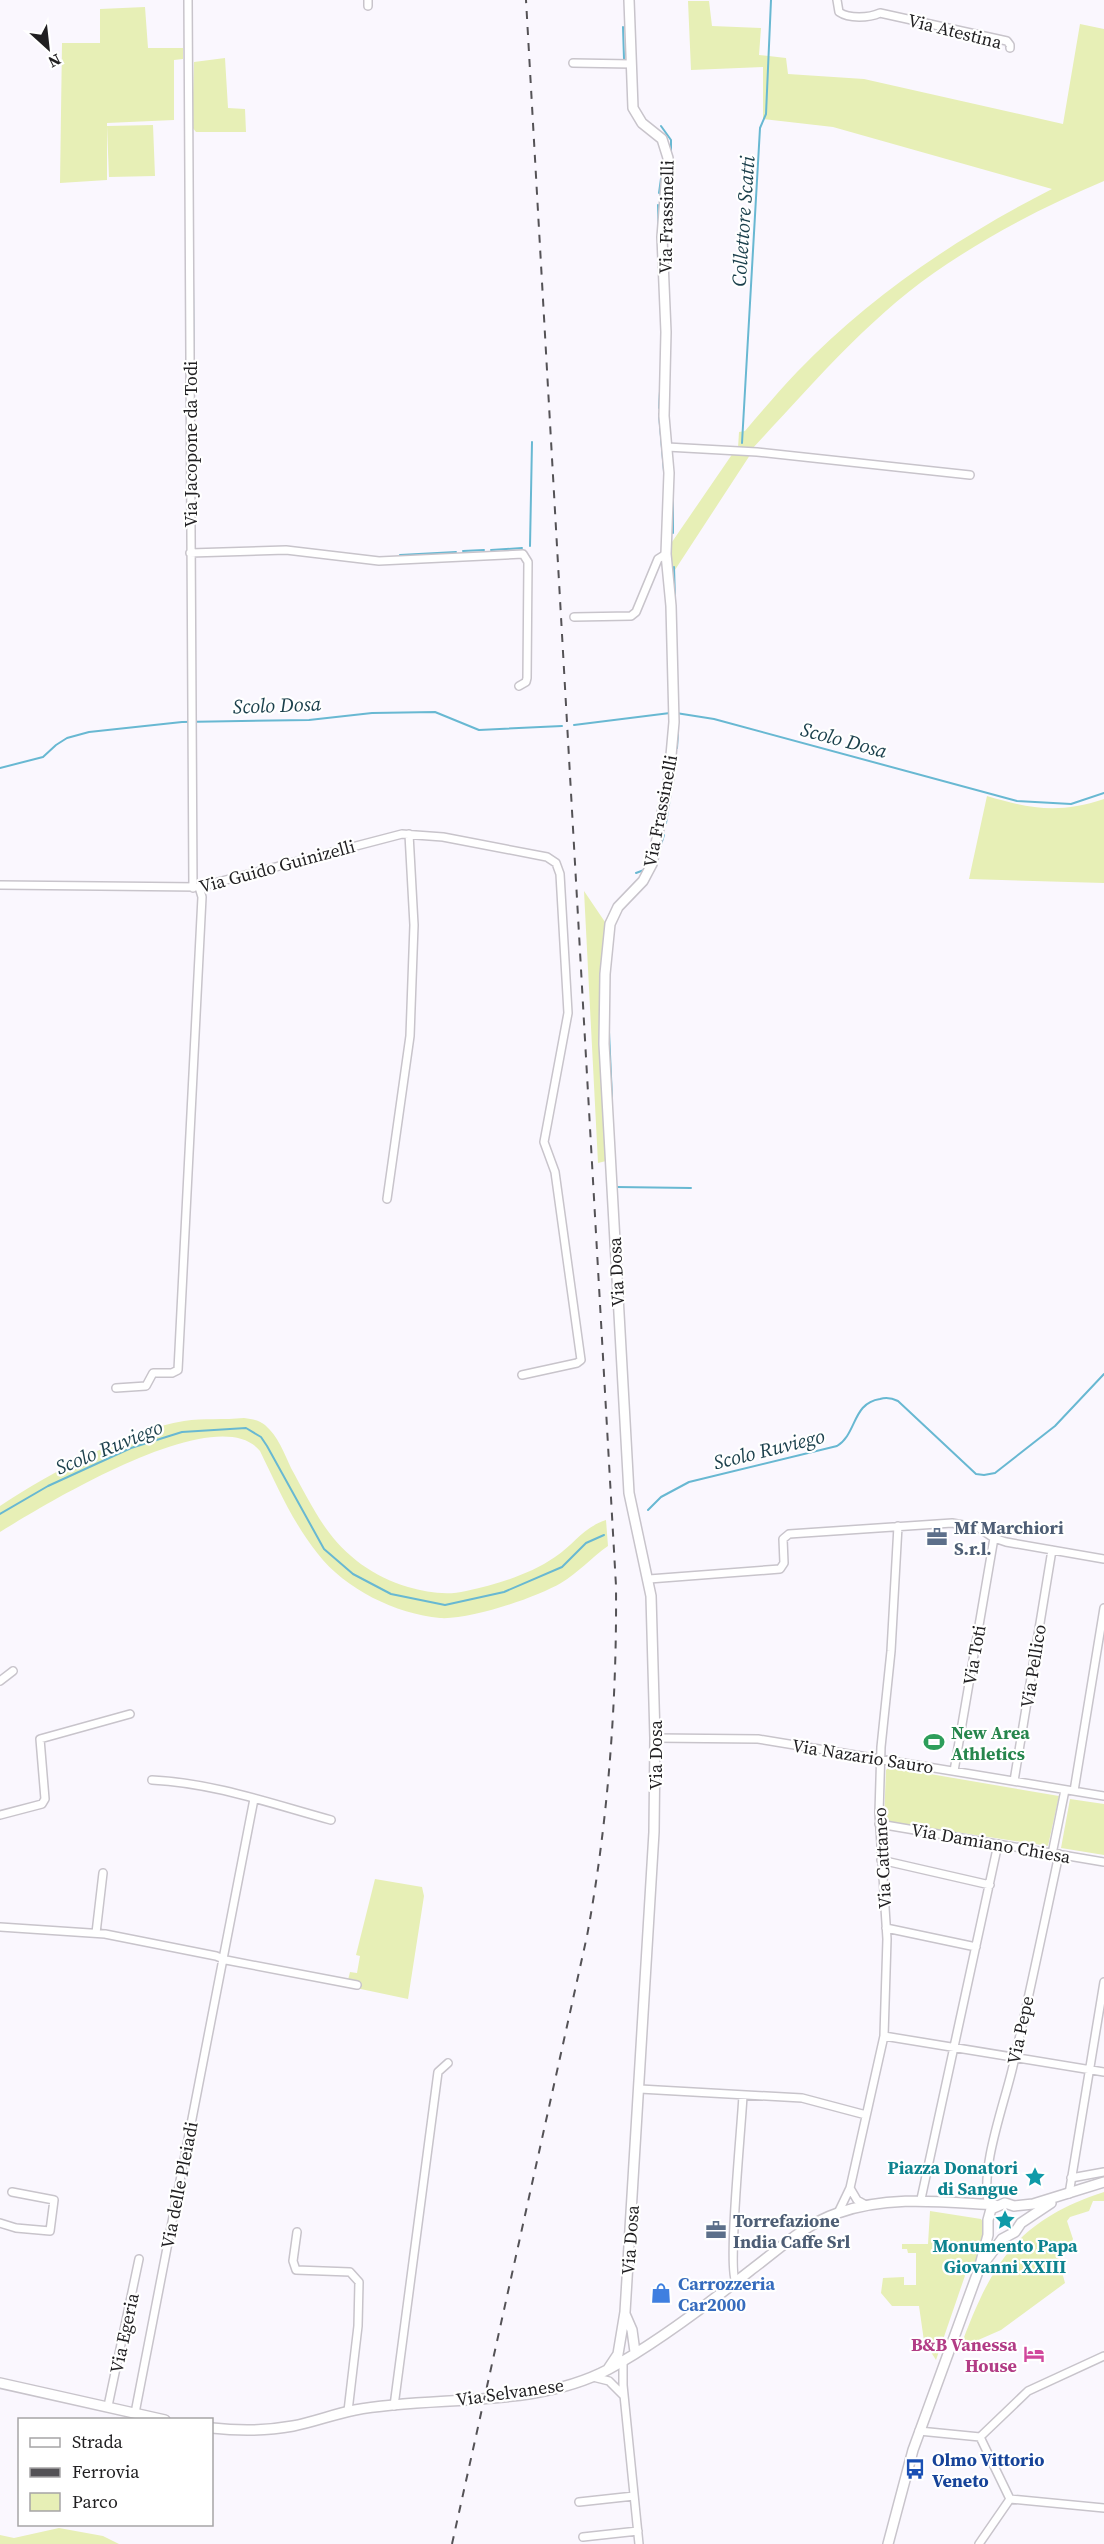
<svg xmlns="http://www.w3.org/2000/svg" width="1104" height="2544" font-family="'Source Serif 4',serif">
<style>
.green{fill:#e7efb6}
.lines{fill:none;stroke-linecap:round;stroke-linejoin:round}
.stream{stroke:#68b8d2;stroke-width:2}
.street-casing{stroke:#c8c4cb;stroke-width:10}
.secondary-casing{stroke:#c8c4cb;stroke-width:12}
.street{stroke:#fff;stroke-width:7}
.secondary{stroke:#fff;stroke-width:9}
.rail{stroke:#545256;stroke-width:2;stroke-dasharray:8 8;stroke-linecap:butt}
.labels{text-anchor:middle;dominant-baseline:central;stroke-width:4.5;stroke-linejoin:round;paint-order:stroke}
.street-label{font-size:18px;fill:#201f21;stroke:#fff}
.service-label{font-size:18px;font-weight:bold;fill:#4e5e75;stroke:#fff;text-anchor:start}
.leisure-label{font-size:18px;font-weight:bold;fill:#27864d;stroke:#fff;text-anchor:start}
.culture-label{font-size:18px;font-weight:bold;fill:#0d838f;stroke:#fff;text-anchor:end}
.shop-label{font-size:18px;font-weight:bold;fill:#366cbe;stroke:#fff;text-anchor:start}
.hotel-label{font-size:18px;font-weight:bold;fill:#b23c85;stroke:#fff;text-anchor:end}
.transit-label{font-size:18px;font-weight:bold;fill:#164399;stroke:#fff;text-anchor:start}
.water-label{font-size:20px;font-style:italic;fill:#1a3f4b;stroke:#fff}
</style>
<rect width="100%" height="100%" fill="#faf7fe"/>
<path class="green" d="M688 1H709L712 26 761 28 759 55 786 58 788 74 864 79 1063 124 1080 24 1104 29V181C1049 204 997 231 947 264 872 313 813 384 752 449L738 448 739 432 745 431C762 411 779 391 797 372 870 296 958 237 1052 189L833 127 763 119V67L691 70Z
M145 7 148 48H183V59L174 60V120L107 123V126L153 125 155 176 109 177 107 126V180L60 183 62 43H100V9Z
M225 58 228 108 245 109 246 132H196L192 127 194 62Z
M733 453 750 455 671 576 672 542Z
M987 796C1031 809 1059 814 1104 799V883L969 879Z
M584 891 605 922 600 999 606 1161 598 1163Z
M244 1418C252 1419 259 1420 265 1425 278 1436 284 1453 291 1468 302 1488 312 1508 325 1527 345 1556 374 1577 408 1587 427 1592 446 1596 466 1591 497 1584 529 1575 555 1557 575 1544 582 1528 606 1520L608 1546C592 1557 578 1573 561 1583 535 1598 470 1620 440 1618 396 1614 345 1589 318 1554 293 1523 277 1486 260 1451 218 1398 44 1505 0 1532V1506C47 1475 129 1429 184 1421 204 1418 224 1420 244 1418Z
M889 1767 1059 1796 1048 1846 884 1821 886 1770Z
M1070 1799 1104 1804V1855L1061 1848Z
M375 1879 422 1887 424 1896 408 1999 356 1988V1982L348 1980 350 1972 357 1973 360 1956 356 1955Z
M1104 2192V2201H1093L1089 2211 1070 2217 1067 2221 1073 2239 1071 2244 1056 2250 1065 2283 1001 2330 960 2348C991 2265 1015 2221 1104 2192Z
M930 2211 981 2219C990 2231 980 2251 975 2264H969L936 2360 924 2341 919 2306H892L881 2293 883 2278 904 2277V2285H916V2253H908L907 2249H902V2244H928Z
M59 2528 103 2536 119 2544H0V2535L14 2538Z"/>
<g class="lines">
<path class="stream" d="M623 27 624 59
M661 126 671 140V154
M659 193 664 157
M658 205 661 309
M668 223V214
M193 281 194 415
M659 408 661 375
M659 414 664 471
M194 419V441
M742 443 760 128 766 114 771 0
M673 491V533
M530 546 532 442
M491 550 522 548
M463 551 484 550
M400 555 456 552
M674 567 675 599
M676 713 714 719 1017 801 1071 804 1104 793
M574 725 670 713
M677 748 678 732
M0 768 43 757 56 745 67 738 89 732 182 722 309 720 372 713 435 712 479 730 562 726
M666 823 676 760
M659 851 664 835
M636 873 644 870
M609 1032 612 1098
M616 1187 691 1188
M648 1510 661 1497 689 1482 837 1446C857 1434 852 1403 880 1399 886 1397 892 1398 898 1401L976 1474 984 1475 995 1473 1055 1426 1104 1374
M0 1514 48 1486 131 1448 182 1432 246 1428 261 1437 267 1446 324 1549 353 1574 391 1594 445 1605 504 1592 562 1567 586 1543 604 1535"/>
<g class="street-casing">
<path id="street" d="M188 0 193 888
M368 0V6
M837 0 839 12C849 19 869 18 880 13L1007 41 1010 45V48
M573 63 631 64
M667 447 757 452 970 475
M190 553 286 550 379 561 523 554 528 562 527 678 526 682 519 686
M574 617 631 616 636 612 658 559 666 554
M0 885 199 887 402 834 443 837 547 857 556 863 560 874 568 1013 544 1142 555 1172 581 1360 577 1363 522 1375
M387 1199 410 1036 414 925 409 834
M116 1388 146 1386 153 1373H172L178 1370 202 897 199 887
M649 1579 780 1569 784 1563 783 1539 789 1534 952 1523 979 1528 994 1538 1006 1542 1104 1559
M0 1681 13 1671
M655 1738 758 1739 1104 1796
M954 1771 994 1538
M152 1780C214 1783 272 1804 331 1820
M1014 1781 1052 1550
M1074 1791 1104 1608
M0 1815 42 1804 45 1799 40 1739 130 1714
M879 1824 1104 1862
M1052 1854 1065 1790
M881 1860 990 1885
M0 1927 105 1934 216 1956 226 1960 357 1985
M886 1928 976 1947
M96 1933 103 1873
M884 2036 1104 2072
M640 2089 802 2098 866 2115
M1071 2178 1104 2172
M850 2188 857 2200 866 2205
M1069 2194 1104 1982
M921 2199 998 1844
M989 2205C979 2170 1005 2102 1013 2066 1029 1996 1044 1925 1059 1854
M838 2213 850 2188 884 2036 887 1939 879 1813 881 1747 891 1651 898 1526
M0 2223 16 2228 50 2231 54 2200 12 2192
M297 2232 293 2261 296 2270 350 2272 359 2282 358 2326 348 2411
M736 2282C727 2270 742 2122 743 2095
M623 2360V2385L639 2544
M593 2377 609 2381 623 2395
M108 2406 139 2259
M394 2406 438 2072 448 2063
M135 2413 254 1799
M919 2431 980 2437 1028 2391 1104 2356
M980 2437 1010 2499 1104 2508
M579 2502 634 2496
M583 2537 638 2531
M979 2544 1010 2499"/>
</g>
<g class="secondary-casing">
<path id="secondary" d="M981 2267 1002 2239 1015 2232 1021 2223 1051 2203
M625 2314 632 2330 635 2352
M608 2369 618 2354 625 2312 654 1832 655 1738 651 1596 629 1493 604 1044 605 974 610 924 618 907 643 881 652 864 669 778 674 722 671 606 666 554 669 473 664 416 666 332 662 237 668 158 662 139 642 123 633 108 629 0
M0 2383 165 2420
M212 2428C239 2431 266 2431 293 2426 314 2422 334 2414 355 2410 436 2395 534 2409 609 2369 657 2343 708 2304 751 2270 778 2250 805 2224 838 2213 890 2195 942 2202 995 2205
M888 2544 913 2450 979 2269 988 2235V2220L991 2209 1005 2203 1014 2206 1033 2204 1104 2182"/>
</g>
<use href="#street" class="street"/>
<use href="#secondary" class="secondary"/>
<path class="rail" d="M452 2544 587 1936C608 1822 617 1702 616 1586L526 0"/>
</g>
<defs>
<g id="office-bare" transform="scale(1.62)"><path d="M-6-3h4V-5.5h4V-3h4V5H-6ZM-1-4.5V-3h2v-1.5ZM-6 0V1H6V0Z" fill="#5c6f8a" stroke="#fff" stroke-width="2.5" paint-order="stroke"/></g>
<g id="stadium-bare" transform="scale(1.62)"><path d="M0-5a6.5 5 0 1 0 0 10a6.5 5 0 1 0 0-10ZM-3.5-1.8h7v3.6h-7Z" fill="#2e9e5b" stroke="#fff" stroke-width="2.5" paint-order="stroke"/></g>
<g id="sight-bare" transform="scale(1.62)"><path d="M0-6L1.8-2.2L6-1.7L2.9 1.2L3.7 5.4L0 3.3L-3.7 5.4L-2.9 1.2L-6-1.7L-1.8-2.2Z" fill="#0f9aa8" stroke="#fff" stroke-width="2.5" paint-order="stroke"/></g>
<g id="shop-bare" transform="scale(1.62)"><path d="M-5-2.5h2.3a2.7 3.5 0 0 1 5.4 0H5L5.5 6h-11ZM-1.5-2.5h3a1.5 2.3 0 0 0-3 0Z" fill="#3f7fe0" stroke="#fff" stroke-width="2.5" paint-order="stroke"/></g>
<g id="hotel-bare" transform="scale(1.62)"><path d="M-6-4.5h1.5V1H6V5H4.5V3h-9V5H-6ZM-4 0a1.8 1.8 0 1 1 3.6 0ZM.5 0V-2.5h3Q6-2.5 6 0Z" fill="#d1479c" stroke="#fff" stroke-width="2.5" paint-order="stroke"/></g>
<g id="bus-bare" transform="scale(1.62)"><path d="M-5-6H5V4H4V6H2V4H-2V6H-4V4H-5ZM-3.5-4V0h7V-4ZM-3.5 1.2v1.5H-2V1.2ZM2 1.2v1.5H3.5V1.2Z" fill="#1a4fb4" stroke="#fff" stroke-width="2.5" paint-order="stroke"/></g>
</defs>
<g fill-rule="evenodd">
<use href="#office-bare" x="937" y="1537"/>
<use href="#stadium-bare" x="934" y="1742"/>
<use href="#sight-bare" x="1035" y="2177"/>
<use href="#sight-bare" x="1005" y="2220"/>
<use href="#office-bare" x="716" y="2230"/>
<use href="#shop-bare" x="661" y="2293"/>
<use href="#hotel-bare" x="1034" y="2354"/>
<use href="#bus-bare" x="915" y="2469"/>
</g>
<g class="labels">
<g class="street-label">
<text transform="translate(955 31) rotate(14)">Via Atestina</text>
<text transform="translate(666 217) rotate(-89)">Via Frassinelli</text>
<text transform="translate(190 444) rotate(-90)">Via Jacopone da Todi</text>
<text transform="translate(660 811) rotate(-79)">Via Frassinelli</text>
<text transform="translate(277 866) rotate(-15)">Via Guido Guinizelli</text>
<text transform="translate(616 1272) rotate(-93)">Via Dosa</text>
<text transform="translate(974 1655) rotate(-80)">Via Toti</text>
<text transform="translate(1033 1666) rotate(-81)">Via Pellico</text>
<text transform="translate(655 1755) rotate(-90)">Via Dosa</text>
<text transform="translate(863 1756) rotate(9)">Via Nazario Sauro</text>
<text transform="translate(991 1843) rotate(10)">Via Damiano Chiesa</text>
<text transform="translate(882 1858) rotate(-93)">Via Cattaneo</text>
<text transform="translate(1020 2030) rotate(-78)">Via Pepe</text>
<text transform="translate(179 2185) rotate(-79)">Via delle Pleiadi</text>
<text transform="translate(630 2240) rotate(-86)">Via Dosa</text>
<text transform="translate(124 2333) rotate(-78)">Via Egeria</text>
<text transform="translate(510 2392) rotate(-8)">Via Selvanese</text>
</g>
<g class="service-label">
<text x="954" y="1527">Mf Marchiori<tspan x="954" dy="21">S.r.l.</tspan></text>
<text x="733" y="2220">Torrefazione<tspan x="733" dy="21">India Caffe Srl</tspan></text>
</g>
<g class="leisure-label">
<text x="951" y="1732">New Area<tspan x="951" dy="21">Athletics</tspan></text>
</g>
<g class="culture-label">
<text x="1018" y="2167">Piazza Donatori<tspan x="1018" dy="21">di Sangue</tspan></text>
<text x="1005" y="2245" text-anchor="middle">Monumento Papa<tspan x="1005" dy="21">Giovanni XXIII</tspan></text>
</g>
<g class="shop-label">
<text x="678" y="2283">Carrozzeria<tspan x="678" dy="21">Car2000</tspan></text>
</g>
<g class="hotel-label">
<text x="1017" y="2344">B&amp;B Vanessa<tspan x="1017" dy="21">House</tspan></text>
</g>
<g class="transit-label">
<text x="932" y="2459">Olmo Vittorio<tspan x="932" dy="21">Veneto</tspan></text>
</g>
<g class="water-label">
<text transform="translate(743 221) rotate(-86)">Collettore Scatti</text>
<text transform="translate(277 705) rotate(-2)">Scolo Dosa</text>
<text transform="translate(844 740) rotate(15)">Scolo Dosa</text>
<text transform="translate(109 1447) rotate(-22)">Scolo Ruviego</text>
<text transform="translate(769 1449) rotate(-14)">Scolo Ruviego</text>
</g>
</g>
<rect x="18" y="2418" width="195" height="108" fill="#ffffff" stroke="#a6a5a6" stroke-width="1.5"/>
<rect x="30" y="2438" width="30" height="9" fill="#ffffff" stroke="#a6a5a6" stroke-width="1.5"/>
<text x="72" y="2448" font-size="18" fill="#201f21">Strada</text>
<rect x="30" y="2468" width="30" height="9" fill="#545256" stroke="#a6a5a6" stroke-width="1.5"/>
<text x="72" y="2478" font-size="18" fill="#201f21">Ferrovia</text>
<rect x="30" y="2493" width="30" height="18" fill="#e7efb6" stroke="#a6a5a6" stroke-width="1.5"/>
<text x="72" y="2508" font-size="18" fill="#201f21">Parco</text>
<g transform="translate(48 48) rotate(153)" stroke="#ffffff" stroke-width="4.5" paint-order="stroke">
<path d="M0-4.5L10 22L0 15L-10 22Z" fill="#201f21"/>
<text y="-9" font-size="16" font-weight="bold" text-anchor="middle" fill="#201f21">N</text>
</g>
</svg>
